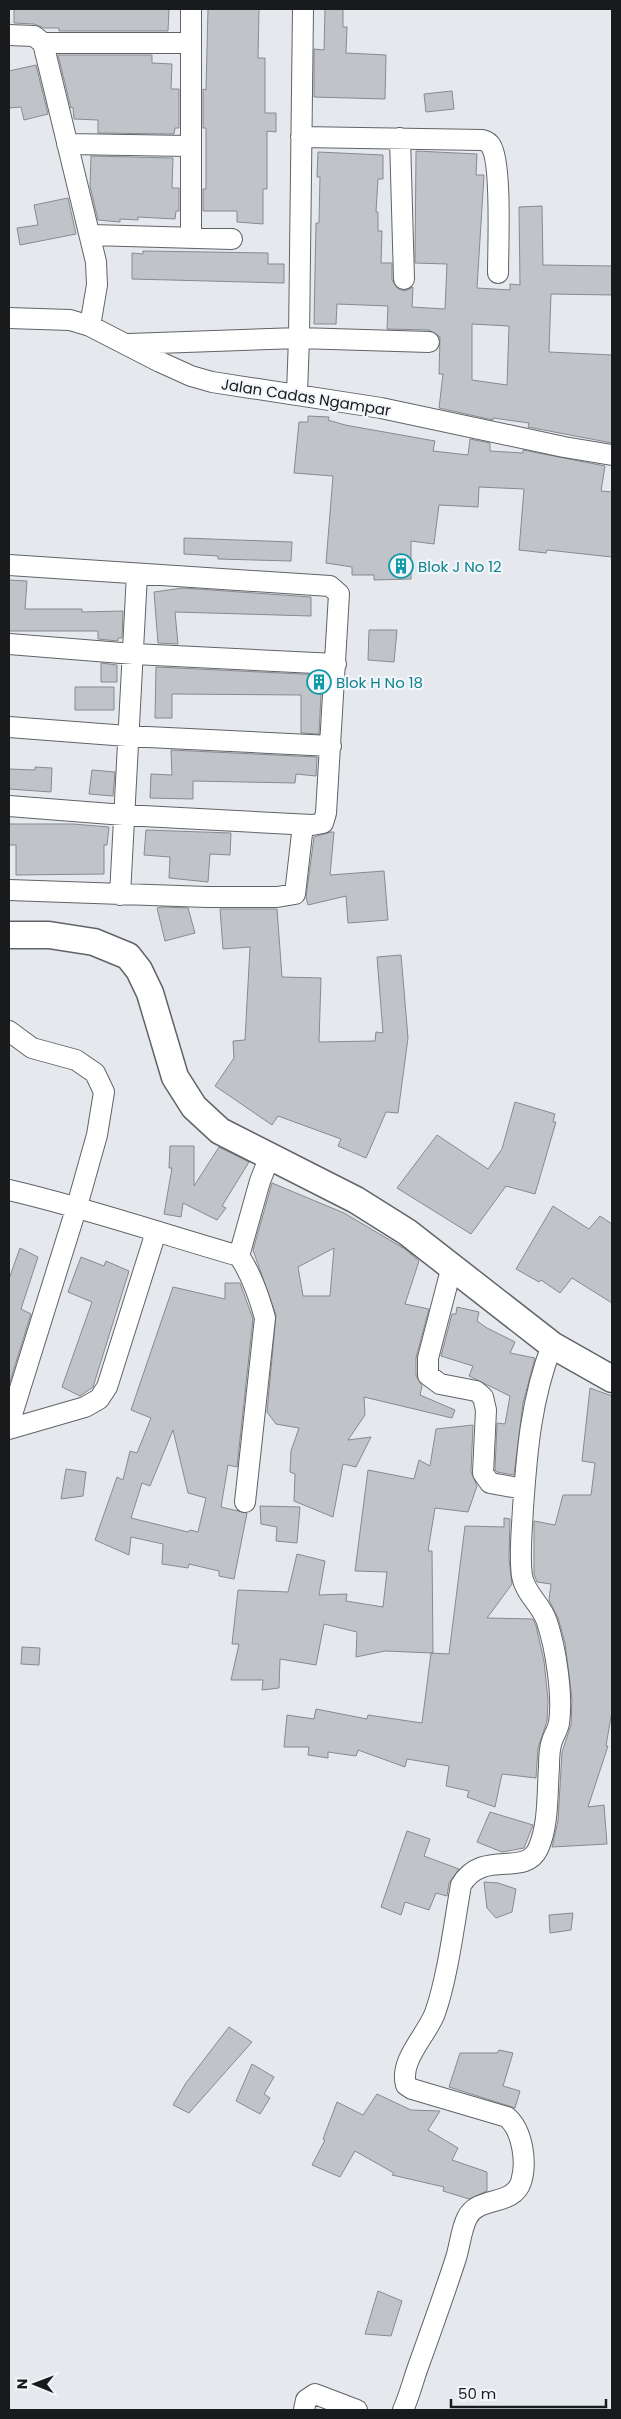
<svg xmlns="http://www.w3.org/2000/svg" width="621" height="2419" font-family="Poppins,sans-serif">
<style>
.building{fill:#c0c3c8;stroke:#878a8e;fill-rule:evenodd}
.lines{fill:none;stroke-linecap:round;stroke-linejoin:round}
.minor-casing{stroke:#606367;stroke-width:22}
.major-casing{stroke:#606367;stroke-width:29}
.minor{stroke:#fff;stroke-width:20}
.major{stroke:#fff;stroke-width:26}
.labels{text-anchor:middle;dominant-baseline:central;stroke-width:4.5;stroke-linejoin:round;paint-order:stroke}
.street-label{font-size:15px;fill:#191a1c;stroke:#f2f5fa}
.culture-label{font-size:15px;fill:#0d838f;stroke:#f2f5fa;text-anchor:start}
</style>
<rect width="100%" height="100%" fill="#e5e8ed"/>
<path class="building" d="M14 9H169L168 31H59V28H44L34 24 14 23Z
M208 9H259L258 58H265V113H276V132L267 131V189H263V224L237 222V211H203V189H206V128H203V89L206 90Z
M325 9H343V27H347L346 53 386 55 385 99 314 97V49L324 50Z
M58 55H152V63L172 64 171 89H179V128H175L174 134 98 133V120L74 119 73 107 71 108Z
M36 65 48 114 24 120 21 107 9 108V71Z
M452 91 454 109 426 112 424 94Z
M416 151 477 154 476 175H484L477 288 510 290V284L520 285 519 207 542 206 543 265 612 266V295L551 294 549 352 612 355V443L528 427 529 423 493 418V420L439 408 443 374H439L440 337 429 330 387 329 388 306 337 304 336 324H314L316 223H319L320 177H317L318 152 383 155V179H378L376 212H378V231H382L381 263H392V280L398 289 405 291 413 287 412 307 445 309 447 264 415 263ZM472 324 509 326 507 385 472 380Z
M91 156 173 158 172 188H179V211H176L175 219 138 217V220L120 219V222L98 220 90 186Z
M68 198 76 234 20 245 17 228 38 225 34 205Z
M143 251 268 253V264H284V283L132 279V253L143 254Z
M308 416 329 417 328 420 345 425 435 441 433 451 468 455 470 439 490 443V451L523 453V450L605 466 601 491 612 492V557L547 550 546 553 519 550 524 489 479 487 478 507 439 505 434 544 411 541V579L374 580V575H352V567L326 563 333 476 294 473 299 422H308Z
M184 538 292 542 291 561 218 559V556L184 554Z
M9 580 27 581 25 609H82V612L123 611 122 638H118V641L98 639V631H9Z
M183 588 311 597V616L175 612 178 644 158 643 154 592Z
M369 630H397L394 662 368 660Z
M101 663 117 665V682H101Z
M156 667 322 675 319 734 301 733V695L172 694V718H155Z
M75 687H114V710H75Z
M171 750 317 757 316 776 296 774 295 783 193 781V799L150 798 151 774 172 775Z
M35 767 52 768 51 792 9 789V769L35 770Z
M92 770 115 772 113 796 89 794Z
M9 824H73L109 827 107 845H104V874L16 875V845H9Z
M146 830 231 833 230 855 210 854 208 882 169 878 170 857 144 855Z
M331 832H334L330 875 384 871 388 920 348 923 346 896 308 905 306 897 314 837Z
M162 907 188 908 195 933 165 941 157 908Z
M220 909H277L282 977 321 978 319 1042 375 1041 376 1032 383 1033 377 957 401 955 408 1038 398 1113 386 1112 366 1158 338 1146 341 1139 278 1116 272 1125 215 1086 234 1058 233 1041 245 1040 250 947 223 949Z
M515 1102 555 1114 553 1122H556L535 1194 506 1186 471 1234 397 1188 437 1135 488 1169 502 1149Z
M170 1146H194V1186L219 1147 249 1162 222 1206 226 1208 217 1220 183 1203 181 1217 164 1214 172 1168H169Z
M272 1183 344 1213 405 1249 419 1261 405 1304 429 1309 416 1358V1375L422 1386 420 1395 455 1410 452 1418 364 1397 365 1415 348 1440 371 1437 356 1467 343 1464 333 1517 294 1501 295 1474 290 1472 291 1451 299 1428 276 1424 267 1412 276 1315 253 1250ZM334 1248 330 1296H303L298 1267Z
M553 1206 589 1229 600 1216 612 1224V1303L572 1278 560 1293 541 1280 539 1282 516 1269Z
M20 1248 38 1257 21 1309 31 1314 9 1385V1279Z
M81 1257 104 1266 106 1261 129 1271 93 1387 80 1396 62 1387 92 1302 68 1292Z
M225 1283H240L253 1319 237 1467 228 1465 221 1507 247 1513 234 1579 219 1576V1571L189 1564 188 1568 162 1564 163 1544 131 1537 129 1555 95 1540 117 1477 123 1480 130 1451 137 1453 151 1418 131 1410 173 1287 225 1299ZM173 1430 188 1493 206 1498 198 1532 190 1530 188 1532 131 1518 142 1483 150 1486Z
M457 1307 479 1312 477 1321 487 1328 515 1342 510 1353 535 1358 523 1403 514 1475 497 1472 495 1470 497 1423 505 1424 510 1396 469 1376 473 1366 441 1356 452 1314H456Z
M590 1388 612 1396V1711L606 1746H608L588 1807 604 1805 607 1844 552 1847 558 1821 562 1752 571 1725 572 1699 565 1643 558 1618 549 1600 551 1584 537 1582 534 1574V1521L555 1525 563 1495H591L595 1463 582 1461Z
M473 1425 471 1472 477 1486 468 1512 435 1508 428 1551H432L433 1653 385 1651 356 1657 357 1632 324 1624 316 1665 280 1659 279 1688 262 1690 263 1680H231L239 1644H232L238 1590 288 1592 297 1554 325 1561 319 1595 347 1594 346 1601 383 1607 387 1572 355 1571 368 1470 414 1479 419 1460 430 1466 436 1429Z
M66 1469 86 1472 83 1496 61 1499Z
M260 1506 300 1507 297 1543 276 1541 277 1527 261 1524Z
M504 1518 510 1519 509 1559 512 1584 487 1618 533 1619 536 1626 544 1661 548 1700 547 1721 538 1748 536 1778 502 1774 495 1807 467 1797 469 1791 446 1786 449 1766 407 1759 405 1767 358 1750 356 1756 328 1752V1758L308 1755 309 1747H284L287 1715 314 1719 316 1709 367 1719 368 1715 422 1723 431 1653 449 1654 465 1526 504 1527Z
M22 1647 40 1648 39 1665 21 1664Z
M490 1812 533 1825 524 1848 502 1852 477 1842Z
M407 1831 430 1839 424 1856 459 1869 449 1883 447 1896 436 1893 429 1910 405 1902 401 1915 381 1907Z
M484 1882 498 1883 516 1889 512 1912 496 1918 487 1908Z
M573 1913 571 1930 550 1933 549 1915Z
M229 2027 252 2042 189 2113 173 2105 186 2083Z
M499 2050 513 2053 503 2086 520 2091 515 2108 449 2087 460 2053H497Z
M252 2064 274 2077 264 2094 270 2098 260 2114 236 2101Z
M377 2094 411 2110 440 2111 428 2130 458 2148 452 2160 487 2172V2191L469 2199 443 2191 444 2187 392 2175 394 2173 355 2151 340 2177 312 2165 325 2140 323 2139 337 2102 363 2115Z
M378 2291 402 2301 391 2336 365 2334Z"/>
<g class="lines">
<g class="minor-casing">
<path id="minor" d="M191 9V238
M9 35 34 36 43 43 96 262 97 285 90 326
M43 43H190
M301 137 482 140C486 141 489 142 491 146 502 163 498 248 498 273
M400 138 404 279
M67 144 189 146
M91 235 232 239
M9 318 70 320 90 326 160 362 191 376 212 382 381 408 564 447 612 455
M129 344 299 338 429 342
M297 393 299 338 303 9
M9 565 330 586 339 594 326 813 323 823 312 825 124 815 9 806
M9 644 134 654 336 664
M9 727 127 736 331 746
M9 890 207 897H277L295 894 303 825
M120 895 137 574
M9 1031 32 1048 76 1060 95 1073 104 1092 97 1135 77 1206 9 1424
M9 1190C87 1208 162 1234 239 1256
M452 1266 428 1358V1375L440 1384 476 1391 483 1397 486 1410 483 1473 490 1483 524 1489
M9 1429 85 1407 99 1399 107 1387 156 1232
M245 1502 265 1318C259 1296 252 1275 239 1256L260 1181 270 1156
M304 2410 306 2400 315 2394 357 2410
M403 2410C409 2397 413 2381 418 2367 431 2331 444 2295 456 2258 460 2245 461 2230 467 2218 478 2195 513 2207 521 2182 527 2163 523 2131 507 2117L412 2089 406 2085C399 2060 427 2035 435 2013 448 1976 454 1924 461 1885 483 1848 524 1878 538 1849 549 1825 547 1793 549 1767 549 1758 549 1749 552 1741 554 1735 558 1729 559 1723 563 1696 556 1649 547 1622 542 1605 525 1594 522 1576 519 1554 522 1530 523 1508 527 1450 531 1400 552 1345"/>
</g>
<g class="major-casing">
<path id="major" d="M9 935H49L94 942 128 956 139 970 150 993 175 1077 194 1107 220 1131 356 1200 407 1232 552 1345 612 1379"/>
</g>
<use href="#minor" class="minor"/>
<use href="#major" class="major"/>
</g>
<defs>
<g id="building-ring" transform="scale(1.25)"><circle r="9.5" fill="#f2f5fa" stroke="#0f9aa8" stroke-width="1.5"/><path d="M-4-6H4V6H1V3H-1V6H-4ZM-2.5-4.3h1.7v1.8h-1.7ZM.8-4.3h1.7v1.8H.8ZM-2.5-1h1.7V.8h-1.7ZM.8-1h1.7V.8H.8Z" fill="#0f9aa8"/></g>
</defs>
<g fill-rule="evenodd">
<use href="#building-ring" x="401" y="566"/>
<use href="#building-ring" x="319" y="682"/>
</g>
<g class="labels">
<g class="street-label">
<text transform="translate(306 397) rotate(9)">Jalan Cadas Ngampar</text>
</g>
<g class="culture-label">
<text x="418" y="566">Blok J No 12</text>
<text x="336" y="682">Blok H No 18</text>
</g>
</g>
<rect width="621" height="2419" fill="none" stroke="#191a1c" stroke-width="20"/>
<g transform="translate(35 2384) rotate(271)" stroke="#f2f5fa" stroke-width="4" paint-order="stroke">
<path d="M0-4L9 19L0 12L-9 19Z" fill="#191a1c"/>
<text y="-8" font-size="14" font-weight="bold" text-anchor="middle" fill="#191a1c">N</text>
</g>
<path d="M451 2399v8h155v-8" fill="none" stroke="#191a1c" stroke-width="2.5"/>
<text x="458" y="2399" font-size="15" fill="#191a1c" stroke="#f2f5fa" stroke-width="4" paint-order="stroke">50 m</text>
</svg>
